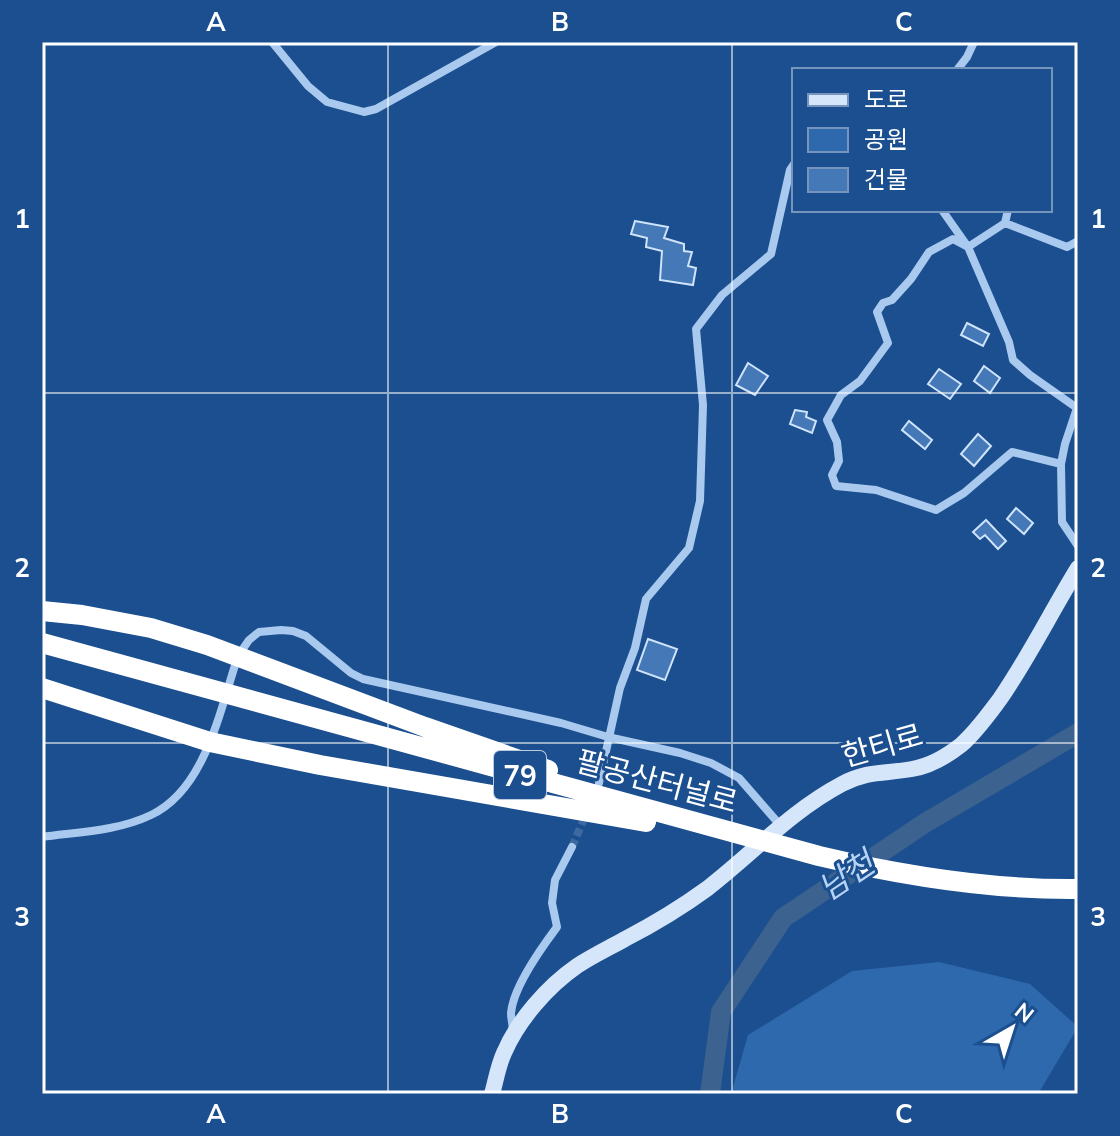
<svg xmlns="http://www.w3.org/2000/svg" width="1120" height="1136" font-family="Mulish,'Noto Sans KR',sans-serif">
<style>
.green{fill:#2e69ad}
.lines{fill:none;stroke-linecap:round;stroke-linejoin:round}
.river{stroke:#3c6290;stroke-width:20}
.building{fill:#4478b7;stroke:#cfe3fa;stroke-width:2}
.street-tunnel{stroke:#3d69a0;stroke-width:8;stroke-dasharray:8 4;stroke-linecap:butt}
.street{stroke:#a9c9ee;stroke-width:8}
.secondary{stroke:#d6e6fa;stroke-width:16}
.highway{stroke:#fff;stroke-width:20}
.grid{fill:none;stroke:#fff;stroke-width:2;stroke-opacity:0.55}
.labels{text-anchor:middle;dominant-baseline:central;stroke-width:6;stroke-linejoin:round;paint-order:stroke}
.shield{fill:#1b4f8f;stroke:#bbcadd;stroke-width:2}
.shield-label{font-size:28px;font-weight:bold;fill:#fff}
.street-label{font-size:30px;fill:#fff;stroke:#1b4f8f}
.water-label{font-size:32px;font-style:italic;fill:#b5d3f5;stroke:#1b4f8f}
.neatline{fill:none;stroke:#fff;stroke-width:3}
.grid-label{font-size:26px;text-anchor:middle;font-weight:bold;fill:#fff}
</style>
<rect width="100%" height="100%" fill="#1b4f8f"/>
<path class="green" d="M939 962 1030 984 1078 1027 1038 1094H731L748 1035 852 971Z"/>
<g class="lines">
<path class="river" d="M710 1094 721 1012 783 918 925 823 1078 733"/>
</g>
<path class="building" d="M635 221 668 227 664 238 684 244V251L692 252 688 266 696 268 693 285 660 280 662 251 646 247 647 238 631 234Z
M967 323 989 334 983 346 961 335Z
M748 363 768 376 755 395 736 385Z
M984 366 1000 378 990 393 974 381Z
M939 369 961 384 950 399 928 384Z
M795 410 807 412 806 417 816 421 812 433 790 424Z
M909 421 932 440 925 449 902 430Z
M978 434 991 446 974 466 961 454Z
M1016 508 1033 523 1024 534 1007 519Z
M986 520 1006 541 998 549 985 535 980 539 973 532Z
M648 639 677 649 665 680 637 670Z"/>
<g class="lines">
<path class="street-tunnel" d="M572 847 586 814"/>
<path class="street" d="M272 42 308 86 327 102 364 112 376 109 496 42
M957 70 967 57 974 42
M942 210 968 247 1009 342 1013 360 1030 375 1077 408 1065 444 1061 464 1062 522 1078 546
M1005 223 1008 210
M1061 464 1012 452 964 493 936 510 876 490 836 486 832 475 839 461 837 442 827 420 841 395 860 381 888 343 877 312 883 303 892 300 911 279 929 252 953 239 968 247 1005 223 1067 247 1078 241
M599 783 620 688 635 648 646 599 689 548 700 501 703 405 696 329 722 295 771 254 790 170 794 164
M42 837C78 832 118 831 151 815 206 789 220 709 238 656L249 640 259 632 281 630 293 631 306 636 351 673 363 679 561 723 608 737 680 753 711 763 739 778 780 825
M513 1032C513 1026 511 1019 511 1013 513 987 542 947 557 927L552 903 555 880 572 847"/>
<path class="secondary" d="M492 1094C496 1080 498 1066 504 1053 518 1020 548 986 577 966 592 956 609 948 625 939 654 924 682 907 708 888 753 853 791 811 842 784 869 770 885 774 912 769 930 766 947 756 961 745 976 732 988 715 1000 699 1029 657 1051 612 1078 568"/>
<path class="highway" d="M42 611 82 615 151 628 207 645 425 727 548 770
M42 643 819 856C904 876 991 890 1078 889
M42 688 210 742 320 765 646 822"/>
</g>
<path class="grid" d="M388 42V1094M732 42V1094M42 393H1078M42 743H1078"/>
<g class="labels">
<rect class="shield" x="494" y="751" width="52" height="48" rx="6"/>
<g class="shield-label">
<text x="520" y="775">79</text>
</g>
<g class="street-label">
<text transform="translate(882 745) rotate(-16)">한티로</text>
<text transform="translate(657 781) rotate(15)">팔공산터널로</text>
</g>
<g class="water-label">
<text transform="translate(846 875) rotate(-34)">남천</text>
</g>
</g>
<rect width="1120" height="1136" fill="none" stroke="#1b4f8f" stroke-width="88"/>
<rect x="792" y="68" width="260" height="144" fill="#1b4f8f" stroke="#7695bc" stroke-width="2"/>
<rect x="808" y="94" width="40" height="12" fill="#d6e6fa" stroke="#7695bc" stroke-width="2"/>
<text x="864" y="108" font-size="24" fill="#ffffff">도로</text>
<rect x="808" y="128" width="40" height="24" fill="#2e69ad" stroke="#7695bc" stroke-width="2"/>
<text x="864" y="148" font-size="24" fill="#ffffff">공원</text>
<rect x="808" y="168" width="40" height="24" fill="#4478b7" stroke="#7695bc" stroke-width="2"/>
<text x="864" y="188" font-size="24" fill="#ffffff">건물</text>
<g transform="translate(1012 1028) rotate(39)" stroke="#1b4f8f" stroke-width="6" paint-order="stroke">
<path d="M0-6L14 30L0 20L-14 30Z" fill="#ffffff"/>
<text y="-12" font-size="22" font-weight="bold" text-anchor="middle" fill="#ffffff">N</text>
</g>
<rect x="44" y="44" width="1032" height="1048" class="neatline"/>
<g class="grid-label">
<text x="216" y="31">A</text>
<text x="560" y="31">B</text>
<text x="904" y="31">C</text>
<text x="22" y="228">1</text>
<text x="1098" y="228">1</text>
<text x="22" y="577">2</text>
<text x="1098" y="577">2</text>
<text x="22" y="926">3</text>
<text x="1098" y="926">3</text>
<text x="216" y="1123">A</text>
<text x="560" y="1123">B</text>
<text x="904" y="1123">C</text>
</g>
</svg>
